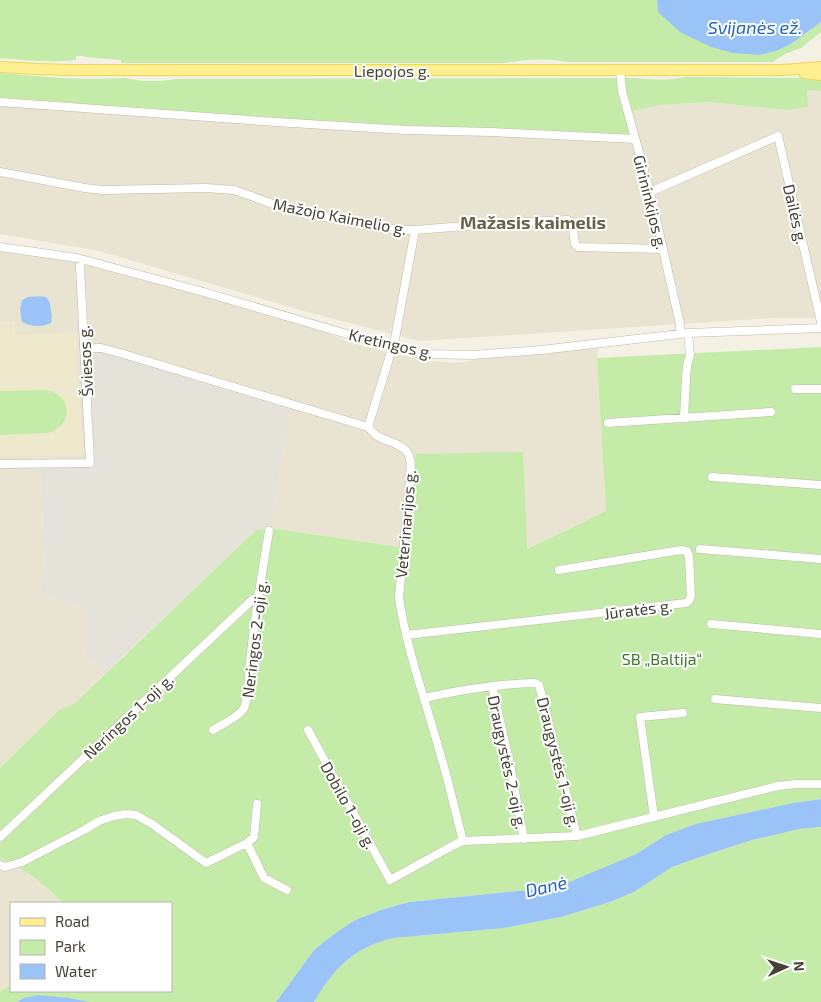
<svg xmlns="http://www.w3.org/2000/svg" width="821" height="1002" font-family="'Exo 2',sans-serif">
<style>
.residential{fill:#e8e4d1}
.industrial{fill:#e5e2d9}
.education{fill:#eee9cc}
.green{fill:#c4eca8}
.water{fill:#9ac3f7}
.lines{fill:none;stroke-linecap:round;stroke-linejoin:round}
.minor-casing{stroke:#c0bba6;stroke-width:9}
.major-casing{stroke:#eed657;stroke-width:12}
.minor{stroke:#fff;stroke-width:8}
.major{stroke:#ffef91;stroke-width:10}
.labels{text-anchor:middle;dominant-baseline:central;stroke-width:4;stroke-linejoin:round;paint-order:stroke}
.street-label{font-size:16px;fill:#464233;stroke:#fff}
.park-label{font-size:16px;fill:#377d22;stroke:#fff}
.water-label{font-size:18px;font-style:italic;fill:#2365bb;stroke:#fff}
.neighbourhood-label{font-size:18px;font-weight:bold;fill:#6a6249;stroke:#fff}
</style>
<rect width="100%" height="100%" fill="#f4f1e4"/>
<path class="residential" d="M815 90 821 91V318H772L419 341 307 312 99 251 0 234V98L37 99 80 103 229 116 626 112 662 105 709 102 787 110 807 91Z
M0 252 36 255 71 261 189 292 319 329 346 341 378 350 423 360 454 363 465 362 479 358 599 348 597 358 606 511 526 549 417 454 408 548 270 528 286 436 292 410 115 355 91 353 88 357 94 467 41 468 44 573 42 583 39 593 86 609 87 645 83 656 110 669 74 704 59 710 0 768Z
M0 858 17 866 37 879 63 903H11V985L0 991Z"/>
<path class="industrial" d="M91 353 115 355 292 410 286 436 270 528 256 530 110 669 83 656 87 645 86 609 39 593 42 583 44 573 41 468 94 466 88 357Z"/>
<path class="education" d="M15 321V335L76 332 83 456H0V322Z"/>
<path class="green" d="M0 0H657L658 12 760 55 776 51 791 44 821 22V32L801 48 785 54 772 62H569C547 58 527 59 504 63H121V60L85 57 83 56H76V60C51 63 26 60 0 58Z
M0 73 60 78 94 79 125 78 142 81H160L176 79 636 78C653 80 668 81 685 77L801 78 821 79V91L815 90 807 91 808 107 787 110 709 102 662 105 626 112 631 136C498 129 364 124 230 116 153 112 77 101 0 98Z
M821 347V799L793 803 695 824 666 835 636 854 557 887 409 902 381 910 355 920 334 934 314 950 276 1002H90L69 998H24L17 1002H0V991L11 985V991H171V903H63C43 883 27 870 0 858V768L59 710 74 704 256 530 270 528 407 548 416 454 523 452 527 549 606 511 597 358Z
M44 390C72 393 75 425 48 433L0 435V391Z
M821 827V1002H314C334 968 354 947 394 938L504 928 561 917 610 902 634 892 672 867 709 854 752 840 800 829Z"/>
<path class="water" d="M657 0H821V22L791 44 776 51 760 55 733 53 711 47 680 32 658 12Z
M28 297C43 297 49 292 51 310 52 315 52 318 51 323 42 327 32 327 22 322L20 310 22 300Z
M821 799V827L800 829 752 840 709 854 672 867 634 892 610 902 561 917 504 928 394 938C354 947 334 968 314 1002H276L314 950 334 934 355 920 381 910 409 902 557 887 636 854 666 835 695 824 793 803Z
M38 995 69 998 90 1002H17L24 998Z"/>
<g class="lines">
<g class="minor-casing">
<path id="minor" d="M620 70 622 91 650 192 680 324V334
M0 102 276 122 406 130 492 132 635 139
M0 172 85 188 103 190 206 188 234 190 290 210 377 227 400 230H415L490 224 568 220 572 222 575 244 578 247 663 249
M650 192 778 136 821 322
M0 247 77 258 200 291 381 344 406 350 428 354 472 355 541 350 688 333 821 328
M84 348H101L120 353 368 427C371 430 374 435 379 437 390 443 407 444 410 459 412 465 410 472 410 479L399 598C407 651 426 702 440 753 449 782 455 812 463 841
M795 389H821
M684 417 686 378 687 366 690 355 688 333
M608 423 771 412
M368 427 395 339 415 230
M0 464 90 463 80 266 82 260
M712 477 821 485
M700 549 821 559
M711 624 821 634
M407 635 686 603 689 601 691 596 689 556 687 551 681 550 559 570
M492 686 509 760 524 839
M424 698C460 690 497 684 535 683L539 685 577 836
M715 699 821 708
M213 730C221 725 240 716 244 708 249 698 249 666 251 654 255 613 262 572 269 531
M308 730 390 880 454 845 463 841 577 836 778 786 797 784H821
M257 804 254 837 247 843 264 878 287 890
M654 817 640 717 683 713
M0 837 253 599 258 597
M0 865 5 867 22 862 84 830 99 821 114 816 126 814 136 815 152 824 206 863 247 843"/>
</g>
<g class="major-casing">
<path id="major" d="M0 67 38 69 70 70H783L821 67
M804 73 821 75"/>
</g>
<use href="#minor" class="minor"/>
<use href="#major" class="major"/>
</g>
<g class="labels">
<g class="street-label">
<text x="392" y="70">Liepojos g.</text>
<text transform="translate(651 202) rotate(76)">Girininkijos g.</text>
<text transform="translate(796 214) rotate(77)">Dailės g.</text>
<text transform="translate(340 216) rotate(11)">Mažojo Kaimelio g.</text>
<text transform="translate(391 343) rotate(13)">Kretingos g.</text>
<text transform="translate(85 361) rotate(-93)">Šviesos g.</text>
<text transform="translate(405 524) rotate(-85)">Veterinarijos g.</text>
<text transform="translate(638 609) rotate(-7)">Jūratės g.</text>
<text transform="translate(254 639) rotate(-83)">Neringos 2-oji g.</text>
<text transform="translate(128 716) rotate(-43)">Neringos 1-oji g.</text>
<text transform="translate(508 762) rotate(78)">Draugystės 2-oji g.</text>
<text transform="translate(559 762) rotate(76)">Draugystės 1-oji g.</text>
<text transform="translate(349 805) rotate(61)">Dobilo 1-oji g.</text>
</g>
<g class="park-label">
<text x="662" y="658">SB „Baltija“</text>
</g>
<g class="water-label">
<text x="755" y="27">Svijanės ež.</text>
<text transform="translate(546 886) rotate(-13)">Danė</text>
</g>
<g class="neighbourhood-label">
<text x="533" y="222">Mažasis kaimelis</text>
</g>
</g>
<rect x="10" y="902" width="162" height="90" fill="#ffffff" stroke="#b5b3ad"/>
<rect x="20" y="918" width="25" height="8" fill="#ffef91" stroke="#b5b3ad"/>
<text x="55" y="927" font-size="15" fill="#464233">Road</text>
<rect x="20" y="940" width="25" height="15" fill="#c4eca8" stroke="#b5b3ad"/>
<text x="55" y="952" font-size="15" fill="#464233">Park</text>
<rect x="20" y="964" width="25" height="15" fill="#9ac3f7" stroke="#b5b3ad"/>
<text x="55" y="977" font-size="15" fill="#464233">Water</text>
<g transform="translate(786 967) rotate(87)" stroke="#ffffff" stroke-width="4" paint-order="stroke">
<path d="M0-4L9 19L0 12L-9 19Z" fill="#464233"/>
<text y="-8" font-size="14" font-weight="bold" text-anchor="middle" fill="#464233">N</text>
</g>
</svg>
